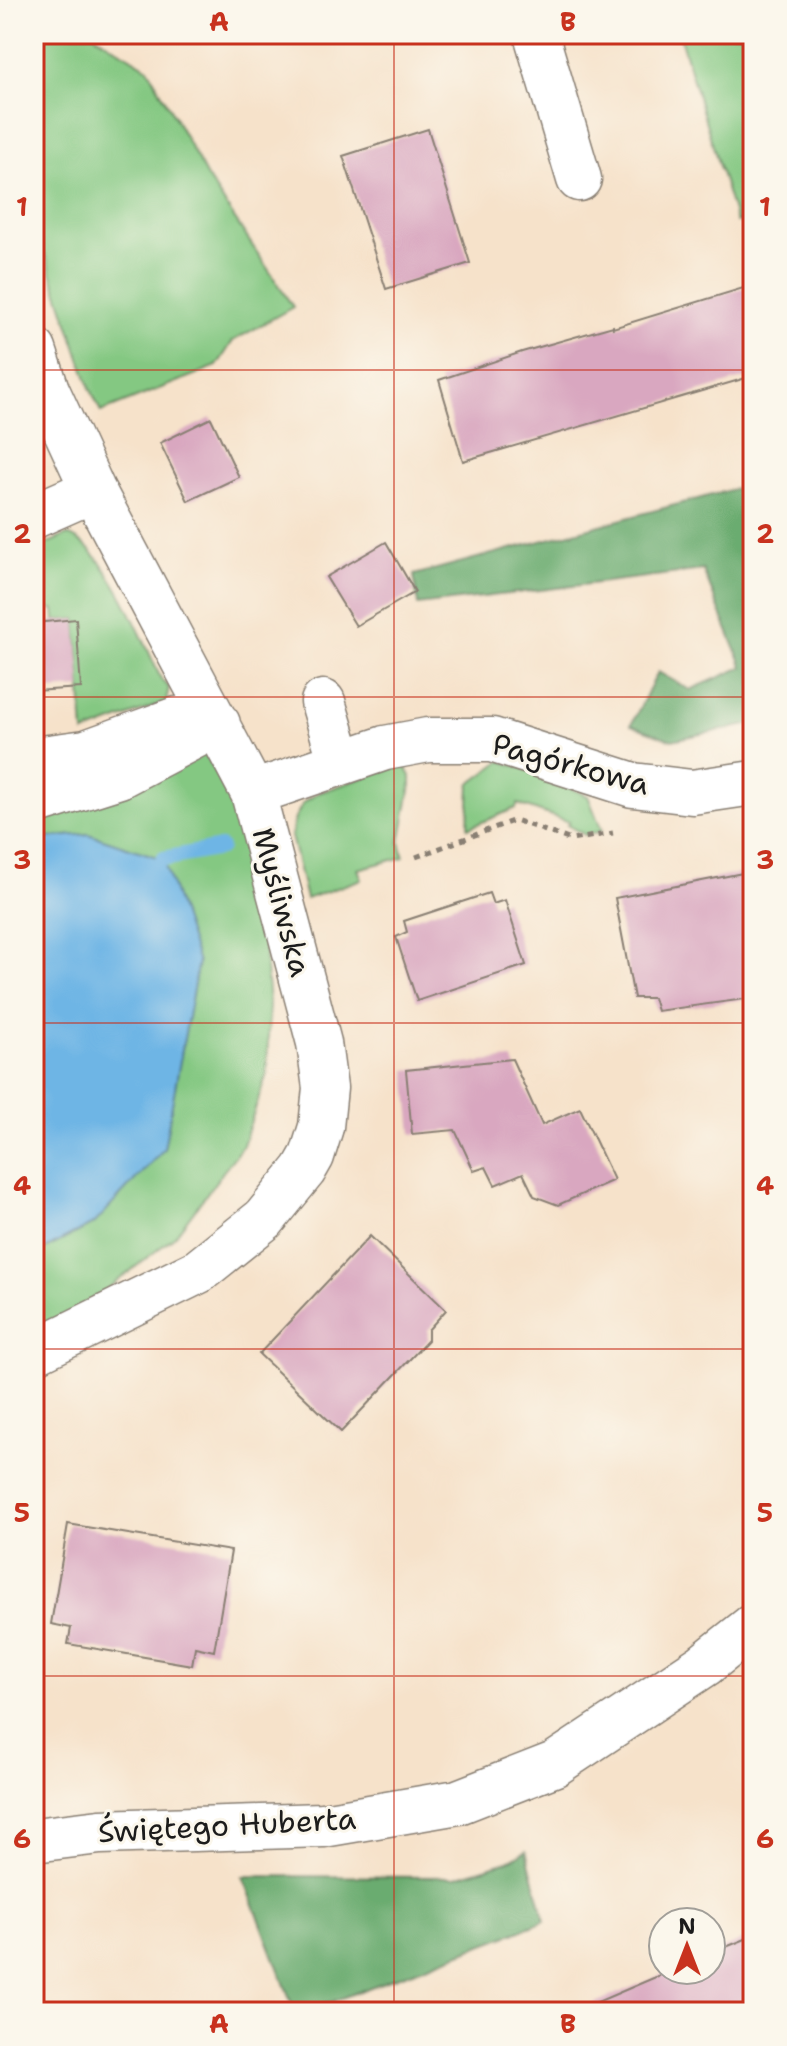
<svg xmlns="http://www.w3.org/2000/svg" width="787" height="2046" font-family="'Shantell Sans',sans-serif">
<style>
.green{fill:#84c882;stroke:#50724f;stroke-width:2}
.forest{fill:#6bac70;stroke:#446446;stroke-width:2}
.water{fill:#6eb5e5;stroke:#456880;stroke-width:2}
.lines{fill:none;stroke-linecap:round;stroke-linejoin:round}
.stream{stroke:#6eb5e5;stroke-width:16}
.building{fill:#d9a7c0}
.minor-casing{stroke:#897f73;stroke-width:47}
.path{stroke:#897f73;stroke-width:5;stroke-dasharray:6 6;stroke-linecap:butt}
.minor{stroke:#fff;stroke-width:44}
.grid{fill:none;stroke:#c8321e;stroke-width:2;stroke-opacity:0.55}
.labels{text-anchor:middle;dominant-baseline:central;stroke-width:6;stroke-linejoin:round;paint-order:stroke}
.street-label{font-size:30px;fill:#1c1c1c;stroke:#fbf7ec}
.neatline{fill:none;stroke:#c8321e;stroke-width:3}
.grid-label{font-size:26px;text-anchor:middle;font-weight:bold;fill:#c8321e}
</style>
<rect width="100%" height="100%" fill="#fbf7ec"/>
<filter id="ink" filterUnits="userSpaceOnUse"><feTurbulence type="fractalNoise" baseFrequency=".0125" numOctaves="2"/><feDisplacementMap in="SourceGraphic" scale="16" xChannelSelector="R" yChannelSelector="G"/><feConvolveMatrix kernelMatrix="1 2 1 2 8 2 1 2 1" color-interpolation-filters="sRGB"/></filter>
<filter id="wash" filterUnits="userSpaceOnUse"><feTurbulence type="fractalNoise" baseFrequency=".006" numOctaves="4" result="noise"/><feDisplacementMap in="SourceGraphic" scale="32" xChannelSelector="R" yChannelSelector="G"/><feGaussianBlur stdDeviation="1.8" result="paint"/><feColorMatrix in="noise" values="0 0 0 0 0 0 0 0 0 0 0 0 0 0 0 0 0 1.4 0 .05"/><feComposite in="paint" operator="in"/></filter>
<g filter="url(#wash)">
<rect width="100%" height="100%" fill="#f6e2ca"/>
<path class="green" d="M34 34H93L148 68 207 177 293 307 233 341 217 366 101 412 90 388 34 222Z
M679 34H753V217L736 222Z
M67 535C107 546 145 645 162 681L169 687 166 702 84 733 76 619 55 621 54 609 39 610 38 601H34V549Z
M203 748 230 800 249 863 262 920 269 1003 267 1073 243 1145 175 1236 115 1283 64 1318 34 1333V1255L95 1223 88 834 34 839V814Z
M501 761 537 773 588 796 602 831 585 835 567 825 569 822 518 804 516 808 468 828 470 784Z
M404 764 411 776V785L400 842 404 857 358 869 362 879 306 899 291 836 295 818 303 803 318 793Z"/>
<path class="forest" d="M753 484V724L672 740 631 725 658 672 690 690 743 667 703 570 418 605 414 575Z
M526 1851 545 1921 305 2012H295L243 1876 455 1877 508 1861Z"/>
<path class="water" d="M88 834 163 859 198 962 164 1149 95 1223 34 1255V839Z"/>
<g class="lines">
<path class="stream" d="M163 859 220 848"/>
</g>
<g id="blocks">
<path class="building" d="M428 129 470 263 386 289 343 156Z
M753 285V376L463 461 439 380 522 352 613 326V328Z
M211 418 239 477 188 501 160 443Z
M386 542 415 592 356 626 326 577Z
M76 619 81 688 34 691V623Z
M753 871V998L657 1011 653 998H634L615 898Z
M489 893 493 904 505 900 526 965 417 1001 396 937 407 932 404 921Z
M512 1059 542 1125 580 1108 614 1180 558 1205 534 1196 523 1173 495 1185 486 1167 474 1171 455 1130 412 1134 406 1070Z
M370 1236 446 1310 428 1330V1340L341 1432 259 1354Z
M68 1524 231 1551 214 1651 195 1647 192 1665 68 1644 71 1628 51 1624Z
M753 1936V2012H574L672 1970H711V1953Z"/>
</g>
</g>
<g filter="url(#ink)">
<use href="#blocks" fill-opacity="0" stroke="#897f73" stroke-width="2"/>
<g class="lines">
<g class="minor-casing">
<path id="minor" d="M536 34 579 179
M34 350 47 390 93 490 253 793 319 1043 325 1088 321 1127 312 1156 304 1170 264 1219 199 1271 34 1352
M34 516 93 490
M323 702 341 763
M34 759 86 752 177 719
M253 793 385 748 428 740H492L633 785 692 792 753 783
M34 803 119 776 218 724
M34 1840 100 1832 323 1825 458 1802 555 1764 704 1665 753 1626"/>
</g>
<path class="path" d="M416 857 515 820 571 840 613 833"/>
<use href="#minor" class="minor"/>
</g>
</g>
<path class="grid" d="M394 34V2012M34 370H753M34 697H753M34 1023H753M34 1349H753M34 1676H753"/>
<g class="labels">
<g class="street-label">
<text transform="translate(571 764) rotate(15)">Pagórkowa</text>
<text transform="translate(282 902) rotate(75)">Myśliwska</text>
<text transform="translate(227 1825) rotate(-3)">Świętego Huberta</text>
</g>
</g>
<rect width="787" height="2046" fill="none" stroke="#fbf7ec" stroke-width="88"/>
<g transform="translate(687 1946)"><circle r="38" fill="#fbf7ec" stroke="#a29f99" stroke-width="2"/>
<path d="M0-6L14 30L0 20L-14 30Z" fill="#c8321e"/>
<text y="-12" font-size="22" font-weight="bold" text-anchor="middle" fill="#1c1c1c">N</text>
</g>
<rect x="44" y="44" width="699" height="1958" class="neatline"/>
<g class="grid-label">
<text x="219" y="31">A</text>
<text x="568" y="31">B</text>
<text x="22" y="216">1</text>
<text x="765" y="216">1</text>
<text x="22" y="543">2</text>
<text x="765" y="543">2</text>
<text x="22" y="869">3</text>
<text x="765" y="869">3</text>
<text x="22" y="1195">4</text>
<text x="765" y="1195">4</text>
<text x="22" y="1522">5</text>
<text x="765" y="1522">5</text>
<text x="22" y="1848">6</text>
<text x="765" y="1848">6</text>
<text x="219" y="2033">A</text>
<text x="568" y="2033">B</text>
</g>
</svg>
